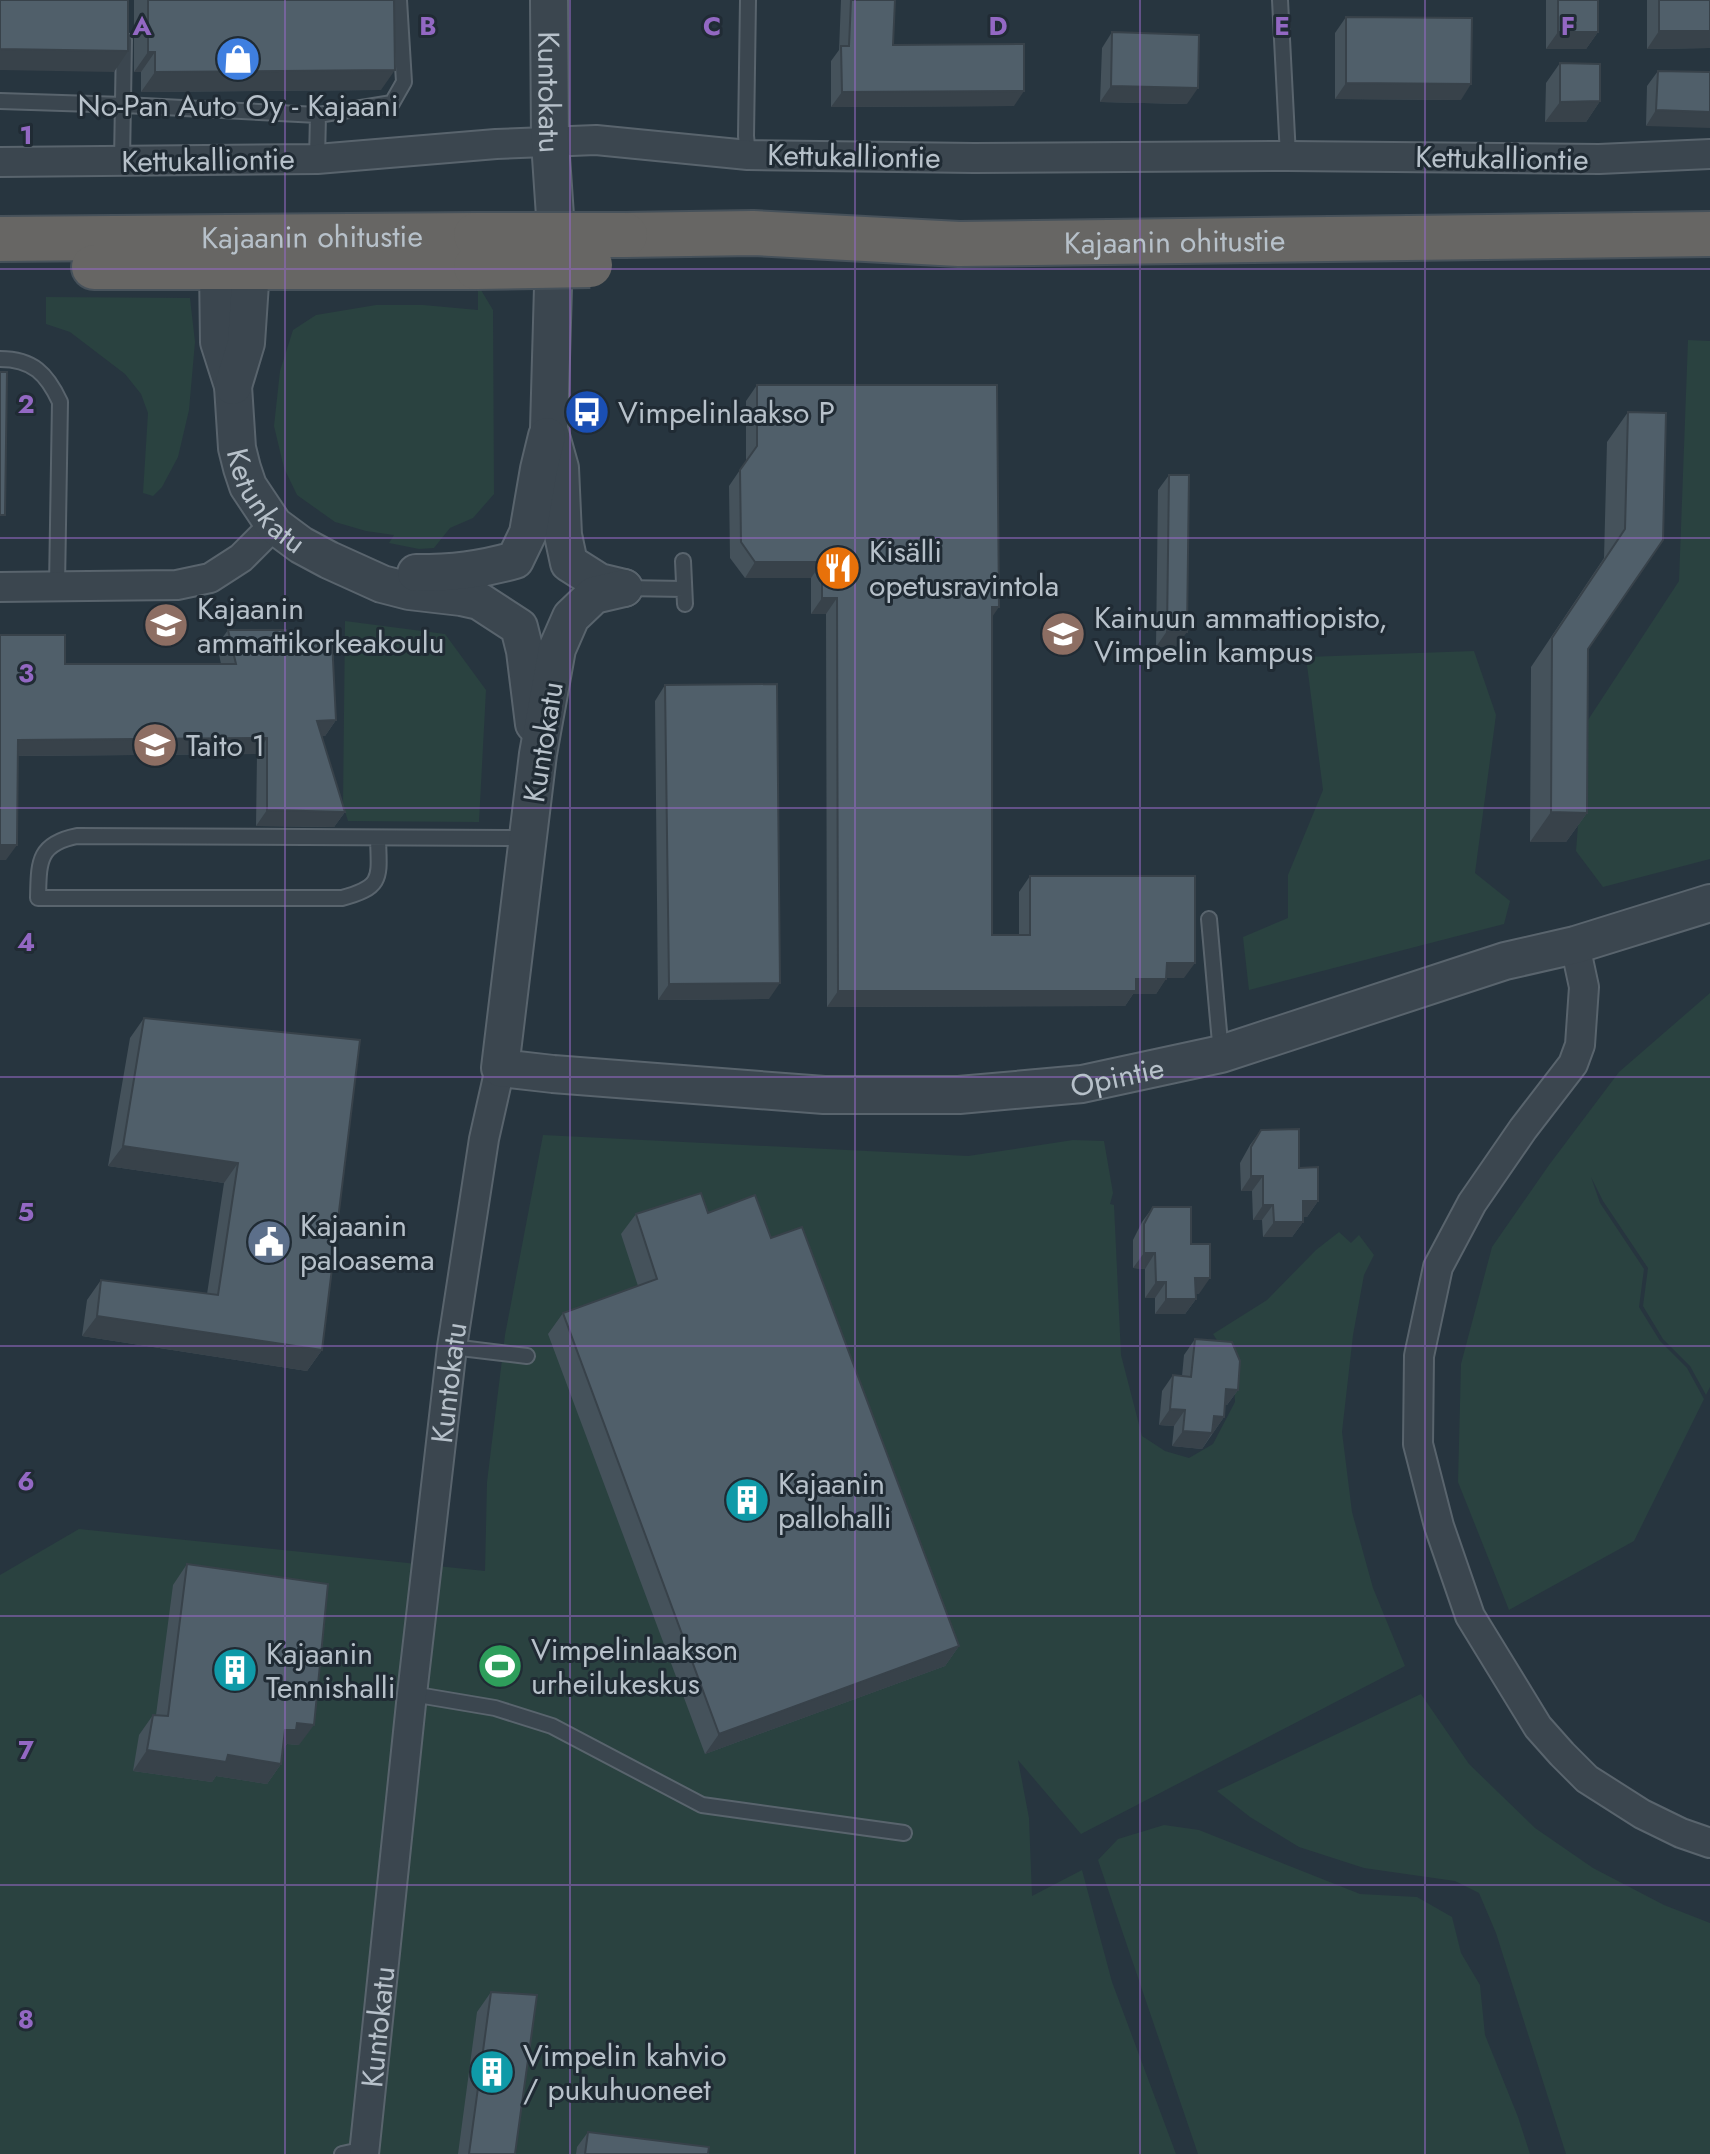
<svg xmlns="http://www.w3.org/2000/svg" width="1710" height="2154" font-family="Jost,sans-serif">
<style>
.green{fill:#2a4240}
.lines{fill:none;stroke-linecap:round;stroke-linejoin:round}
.service-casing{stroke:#59646d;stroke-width:18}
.minor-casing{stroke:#59646d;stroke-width:32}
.tertiary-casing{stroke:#59646d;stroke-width:40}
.trunk-casing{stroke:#46515a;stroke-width:48}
.service{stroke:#3b464f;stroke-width:14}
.minor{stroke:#3b464f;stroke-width:28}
.tertiary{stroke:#3b464f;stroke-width:36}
.trunk{stroke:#676664;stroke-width:44}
.trunk-bridge-casing{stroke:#46515a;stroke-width:48;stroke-linecap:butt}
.trunk-bridge{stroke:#676664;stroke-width:44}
.wall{fill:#45525b}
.shaded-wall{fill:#38424a}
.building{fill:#505f6a;stroke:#38424a;stroke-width:2}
.grid{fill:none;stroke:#9368c3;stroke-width:2;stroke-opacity:0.55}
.labels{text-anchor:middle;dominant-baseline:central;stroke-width:6;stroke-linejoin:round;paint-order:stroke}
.street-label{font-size:30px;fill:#b7c1ca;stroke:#202b34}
.poi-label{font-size:30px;fill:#b7c1ca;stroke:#202b34;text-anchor:start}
.grid-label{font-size:26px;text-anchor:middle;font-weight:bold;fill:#9368c3;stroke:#202b34;stroke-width:6;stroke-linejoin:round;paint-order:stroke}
</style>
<rect width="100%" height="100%" fill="#27353f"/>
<path class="green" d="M478 285 493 310 494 494 473 518 450 528 434 548 419 549 389 543 394 535 366 531 335 522 297 495 284 468 274 426 280 371 293 330 316 315 376 305H423L478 310Z
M46 297 190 298 195 342 189 410 178 457 162 487 153 496 143 493 148 413 141 394 125 374 70 332 46 324Z
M1688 340 1710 341V859L1603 887 1576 851 1586 723 1679 581Z
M345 621 445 634 486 690 479 822 348 821 343 805Z
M1474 651 1496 715 1475 873 1510 901 1504 924 1249 990 1243 937 1288 918V875L1323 790 1306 657Z
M1710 993V1387L1706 1395 1690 1366 1663 1339 1643 1306 1648 1268 1603 1201 1591 1177 1600 1203 1644 1269 1639 1307 1660 1341 1687 1368 1704 1399 1634 1541 1509 1610 1458 1482 1461 1364 1492 1247 1549 1165 1619 1072Z
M543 1135 968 1156 1073 1140 1104 1141 1113 1193 1110 1204 1114 1205 1121 1355 1142 1436 1165 1451 1189 1458 1213 1444 1235 1402 1233 1365 1213 1334 1267 1300 1316 1250 1339 1232 1351 1243 1359 1235 1374 1255 1364 1275 1353 1335 1342 1432 1352 1512 1373 1588 1405 1666 1081 1834 1018 1760 1029 1818 1032 1896 1082 1870 1112 1982 1176 2154H0V1575L79 1529 485 1571 487 1482 505 1335Z
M1421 1694 1469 1764 1535 1828 1593 1868 1664 1905 1710 1923V2154H1566L1496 1933 1479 1893 1455 1881 1364 1868 1299 1847 1250 1817 1217 1791Z
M1164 1825 1199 1830 1360 1894 1417 1897 1452 1917 1461 1953 1480 1985 1485 2035 1518 2117 1530 2154H1198L1098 1860 1118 1839Z"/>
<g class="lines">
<g class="service-casing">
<path id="service" d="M748 0 746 136 748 155
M1280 0 1288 156
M0 101 124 105 318 115
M317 159 318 115 392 103 404 82 399 0
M122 161 124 40
M0 359C33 359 47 374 60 402L57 586
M683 561 685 604
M624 588 684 589
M378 838C379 877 384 887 342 898H38C39 863 37 844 77 836L528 838
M1209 919 1221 1054
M452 1347 527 1356
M412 1694 495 1708 552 1726 702 1805 904 1833
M342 2154 365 2149"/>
</g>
<g class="minor-casing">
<g id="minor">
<path d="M0 162 317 159 496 144 596 140 748 155 974 158 1288 156 1599 159 1710 154"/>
<path d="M0 587 177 585 210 578 241 558 274 525"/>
<path d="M1575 945 1584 987 1580 1045 1573 1064 1523 1129 1472 1203 1438 1267 1419 1356 1418 1444 1439 1526 1470 1616 1538 1727 1562 1754 1587 1779 1642 1814 1681 1833 1710 1843"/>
<path id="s1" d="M364 2154 412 1694 452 1347 484 1139 500 1068"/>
</g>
</g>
<g class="tertiary-casing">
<g id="tertiary">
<path id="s2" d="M549 0 550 142 555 216 549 429 560 468 563 535 569 563 599 582 624 588"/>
<path id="s3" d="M229 244 218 268 219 342 233 386 237 448 242 468 248 486 274 525 301 545 329 560 382 584 409 591 461 597 479 601 519 627 525 651 534 724"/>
<path d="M233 386 246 343 251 268 238 245"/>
<path d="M416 573C452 573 480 570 515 560L528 533 539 469 547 436"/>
<path id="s4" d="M624 588 594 595 571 617 557 649 538 754 500 1068 553 1074 824 1095H959L1082 1084 1221 1054 1505 961 1575 945 1710 903"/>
</g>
</g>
<g class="trunk-casing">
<g id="trunk">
<path id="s5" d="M625 235 753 233 959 244 1710 234"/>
<path id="s6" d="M0 239 476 235"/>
<path d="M94 267H476"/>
</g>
</g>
<use href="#service" class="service"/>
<use href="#minor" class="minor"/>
<use href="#tertiary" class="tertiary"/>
<use href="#trunk" class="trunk"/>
<g class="trunk-bridge-casing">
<path id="trunk-bridge" d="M476 235H625
M476 267 590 265"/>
</g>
<use href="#trunk-bridge" class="trunk-bridge"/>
</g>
<path class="wall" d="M134 0H394L381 90 141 92V72H134Z
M841 0H895L893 45 1014 106 831 107V61L839 50Z
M1546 0H1598V32L1586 49H1546Z
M1647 0H1710V48L1647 49Z
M1346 17 1461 100 1335 99V33Z
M1112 32 1187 104 1100 102 1102 48Z
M1560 63 1600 101 1586 122H1545L1546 83Z
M1658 71 1710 72 1646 126 1647 86Z
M757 385 992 617V935H1019V892L1030 876 1184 978H1166L1156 994H1133L1125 1006 827 1007 826 614H811V578H745L730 558 729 486 746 461V401Z
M1628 412 1663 540 1588 649 1587 813 1566 842H1530L1531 667 1604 558 1607 442Z
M1169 475 1176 647H1156L1158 490Z
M228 630 286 639 336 720 325 736H322L345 812 334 827 256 826 257 754 18 756 6 860H0V635L65 664H221L217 645Z
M665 685 769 999 658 1000 655 701Z
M144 1018 360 1040 322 1350 307 1371 82 1336 87 1300 101 1280 207 1294 224 1183 108 1166 130 1038Z
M1261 1130 1299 1168 1318 1201 1307 1217H1303V1222L1292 1237H1263L1262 1220H1253L1252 1191H1241L1240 1163 1250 1145Z
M1153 1207 1191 1244 1199 1294H1196V1299L1185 1314H1155V1298H1145V1269L1133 1268V1240L1142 1222Z
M708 1213 771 1238 959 1646 945 1666 705 1754 548 1334 563 1313 638 1286 621 1234 636 1214Z
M1195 1339 1238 1390 1227 1405H1225L1224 1417 1202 1449 1172 1446 1174 1426 1159 1425 1162 1391 1173 1375 1182 1376 1184 1355Z
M187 1564 299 1745 287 1744 283 1749 281 1764 267 1784 216 1776 212 1782 133 1771 139 1735 153 1715H156L173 1585Z
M491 1992 515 2154H458L477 2012Z
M588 2132 708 2154H576L577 2147Z"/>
<path class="shaded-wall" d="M1659 31H1710V48L1647 49Z
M1558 32H1598L1586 49H1546Z
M0 49 128 51 114 72 0 70Z
M148 52H155L141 72H134Z
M395 70 381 90 141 92 155 72Z
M1346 83 1471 84 1461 100 1335 99Z
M1111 86 1198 88 1187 104 1100 102Z
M1024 91 1014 106 831 107 842 92Z
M1600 101 1586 122H1545L1560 102Z
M1656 110 1710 112V128L1646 126Z
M755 562H822L811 578H745Z
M822 598H837L826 614H811Z
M992 607H999L988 623Z
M1167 631 1187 632 1176 647H1156Z
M336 720 325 736H307L317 721Z
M267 738 257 754 7 756 18 740Z
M267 810 345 812 334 827 256 826Z
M1551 812 1587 813 1566 842H1530Z
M0 845H17L6 860H0Z
M1167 963H1195L1184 978H1156Z
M1136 979H1166L1156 994H1133L1125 1006 827 1007 838 991Z
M780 983 769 999 658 1000 669 984Z
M123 1146 238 1163 224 1183 108 1166Z
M1251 1176H1263L1252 1191H1241Z
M1303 1201H1318L1307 1217H1292Z
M1263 1205H1273L1262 1220H1253Z
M1274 1222H1303L1292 1237H1263Z
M1144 1253H1155L1145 1269 1133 1268Z
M1195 1278H1210L1199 1294H1185Z
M1156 1282H1166L1155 1298H1145Z
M1166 1299H1196L1185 1314H1155Z
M97 1316 322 1350 307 1371 82 1336Z
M1226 1389 1238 1390 1227 1405 1215 1404Z
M1170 1409 1185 1410 1174 1426 1159 1425Z
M1214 1416 1224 1417 1213 1433Z
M1183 1431 1212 1433 1202 1449 1172 1446Z
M959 1646 945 1666 705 1754 719 1734Z
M297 1723 314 1725 299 1745 287 1744 282 1751 285 1730Z
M147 1750 228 1755 281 1764 267 1784 216 1776 212 1782 133 1771Z"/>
<path class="building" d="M0 0H128V51L0 49Z
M148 0H394L395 70 155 72V52H148Z
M851 0H895L893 45 1024 44V91L842 92 841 46H849Z
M1558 0H1598V32H1558Z
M1659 0H1710V31H1659Z
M1346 17 1472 18 1471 84 1346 83Z
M1112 32 1199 35 1198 88 1111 86Z
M1560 63 1600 64V101L1560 102Z
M1658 71 1710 72V112L1656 110Z
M0 372H7L5 515H0Z
M757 385H997L999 607H992V935H1030V876H1195V963H1167L1166 979H1136V991H838L837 598H822V562H755L741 542 740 470 757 446Z
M1628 412 1666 413 1663 540 1588 649 1587 813 1551 812 1552 638 1625 529Z
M1169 475H1189L1187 632 1167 631Z
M228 630H286V639L332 640 336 720 317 721 345 812 267 810V738L18 740 17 845H0V635H65V664H236Z
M777 684 780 983 669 984 665 685Z
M144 1018 360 1040 322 1350 97 1316 101 1280 218 1295 238 1163 123 1146Z
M1299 1129V1168L1318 1167V1201H1303V1222H1274L1273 1205H1263V1176H1251V1147L1261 1130Z
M701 1193 708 1213 755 1195 771 1238 802 1227 959 1646 719 1734 563 1313 657 1279 636 1214Z
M1153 1207H1191V1244H1210V1278H1195L1196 1299H1166V1282H1156L1155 1253H1144V1224Z
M1195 1339 1232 1342 1240 1361 1238 1390 1226 1389 1224 1417 1214 1416 1212 1433 1183 1431 1185 1410 1170 1409 1173 1375 1191 1377Z
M187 1564 328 1584 314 1725 297 1723 296 1730H285L281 1764 228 1755 226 1762 147 1750 153 1715 168 1716Z
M491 1992 537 1995 515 2154H469Z
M588 2132 709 2147 708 2154H585Z"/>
<path class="grid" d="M285 0V2154M570 0V2154M855 0V2154M1140 0V2154M1425 0V2154M0 269H1710M0 538H1710M0 808H1710M0 1077H1710M0 1346H1710M0 1616H1710M0 1885H1710"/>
<defs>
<g id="shop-disc" transform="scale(2.3)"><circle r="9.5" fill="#3f7fe0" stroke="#202b34"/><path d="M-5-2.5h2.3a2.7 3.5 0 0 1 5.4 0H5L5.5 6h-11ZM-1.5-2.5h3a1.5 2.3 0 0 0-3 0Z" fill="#fff"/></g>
<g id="bus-disc" transform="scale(2.3)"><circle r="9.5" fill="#1a4fb4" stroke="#202b34"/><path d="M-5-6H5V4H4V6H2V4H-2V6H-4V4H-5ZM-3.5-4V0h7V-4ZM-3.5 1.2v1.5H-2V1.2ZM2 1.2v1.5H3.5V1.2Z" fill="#fff"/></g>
<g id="restaurant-disc" transform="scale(2.3)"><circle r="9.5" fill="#e8710a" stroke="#202b34"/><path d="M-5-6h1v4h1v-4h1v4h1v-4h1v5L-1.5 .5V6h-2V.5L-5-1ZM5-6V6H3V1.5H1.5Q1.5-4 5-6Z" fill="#fff"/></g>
<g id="university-disc" transform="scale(2.3)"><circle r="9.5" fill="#8d6e63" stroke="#202b34"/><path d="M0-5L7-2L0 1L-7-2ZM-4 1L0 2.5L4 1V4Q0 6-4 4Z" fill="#fff"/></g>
<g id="school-disc" transform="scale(2.3)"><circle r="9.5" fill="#8d6e63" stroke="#202b34"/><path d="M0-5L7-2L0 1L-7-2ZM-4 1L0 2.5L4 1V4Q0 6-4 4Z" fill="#fff"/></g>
<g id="civic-disc" transform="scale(2.3)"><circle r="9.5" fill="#5c6f8a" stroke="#202b34"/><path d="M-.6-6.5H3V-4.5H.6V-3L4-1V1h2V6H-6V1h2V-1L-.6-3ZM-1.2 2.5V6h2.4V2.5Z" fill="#fff"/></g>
<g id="building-disc" transform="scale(2.3)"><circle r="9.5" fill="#0f9aa8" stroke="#202b34"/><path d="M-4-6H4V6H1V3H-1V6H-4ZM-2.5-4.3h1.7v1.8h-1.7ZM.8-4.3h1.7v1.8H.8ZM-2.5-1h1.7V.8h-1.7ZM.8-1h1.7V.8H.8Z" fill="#fff"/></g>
<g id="stadium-disc" transform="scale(2.3)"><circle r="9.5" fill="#2e9e5b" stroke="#202b34"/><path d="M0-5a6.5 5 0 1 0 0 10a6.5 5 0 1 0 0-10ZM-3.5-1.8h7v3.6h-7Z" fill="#fff"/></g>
</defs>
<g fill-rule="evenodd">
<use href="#shop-disc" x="238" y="59"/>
<use href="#bus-disc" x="587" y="412"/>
<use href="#restaurant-disc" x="838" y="568"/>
<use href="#university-disc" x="166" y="625"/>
<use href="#school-disc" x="1063" y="634"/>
<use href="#university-disc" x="155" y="745"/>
<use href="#civic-disc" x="269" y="1242"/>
<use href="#building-disc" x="747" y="1500"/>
<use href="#stadium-disc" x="500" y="1666"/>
<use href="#building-disc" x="235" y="1670"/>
<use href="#building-disc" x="492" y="2072"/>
</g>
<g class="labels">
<g class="street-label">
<text stroke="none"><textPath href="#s2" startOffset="92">Kuntokatu</textPath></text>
<text transform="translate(854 156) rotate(1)">Kettukalliontie</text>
<text transform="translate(1502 158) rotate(1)">Kettukalliontie</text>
<text transform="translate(208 160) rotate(-1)">Kettukalliontie</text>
<text stroke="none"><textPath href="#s6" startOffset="312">Kajaanin ohitustie</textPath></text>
<text stroke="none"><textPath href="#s5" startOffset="550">Kajaanin ohitustie</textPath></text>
<text stroke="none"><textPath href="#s3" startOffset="270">Ketunkatu</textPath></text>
<text transform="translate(543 742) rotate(-81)">Kuntokatu</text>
<text stroke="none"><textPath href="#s4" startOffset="1140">Opintie</textPath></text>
<text stroke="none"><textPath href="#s1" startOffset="776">Kuntokatu</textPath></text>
<text stroke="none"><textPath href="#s1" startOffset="128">Kuntokatu</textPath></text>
</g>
<g class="poi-label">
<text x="238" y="105" text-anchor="middle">No-Pan Auto Oy - Kajaani</text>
<text x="618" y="412">Vimpelinlaakso P</text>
<text x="869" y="551">Kisälli<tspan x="869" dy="34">opetusravintola</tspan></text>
<text x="197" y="608">Kajaanin<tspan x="197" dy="34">ammattikorkeakoulu</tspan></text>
<text x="1094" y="617">Kainuun ammattiopisto,<tspan x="1094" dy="34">Vimpelin kampus</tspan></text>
<text x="186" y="745">Taito 1</text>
<text x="300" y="1225">Kajaanin<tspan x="300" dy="34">paloasema</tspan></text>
<text x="778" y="1483">Kajaanin<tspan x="778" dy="34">pallohalli</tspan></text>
<text x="531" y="1649">Vimpelinlaakson<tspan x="531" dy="34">urheilukeskus</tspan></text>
<text x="266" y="1653">Kajaanin<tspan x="266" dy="34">Tennishalli</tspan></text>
<text x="523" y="2055">Vimpelin kahvio<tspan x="523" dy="34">/ pukuhuoneet</tspan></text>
</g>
</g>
<g class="grid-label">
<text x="142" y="35">A</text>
<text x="428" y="35">B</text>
<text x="712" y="35">C</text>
<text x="998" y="35">D</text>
<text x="1282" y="35">E</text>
<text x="1568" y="35">F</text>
<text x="26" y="144">1</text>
<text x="26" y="413">2</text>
<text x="26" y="682">3</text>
<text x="26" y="951">4</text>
<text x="26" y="1221">5</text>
<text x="26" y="1490">6</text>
<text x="26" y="1759">7</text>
<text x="26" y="2028">8</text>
</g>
</svg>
